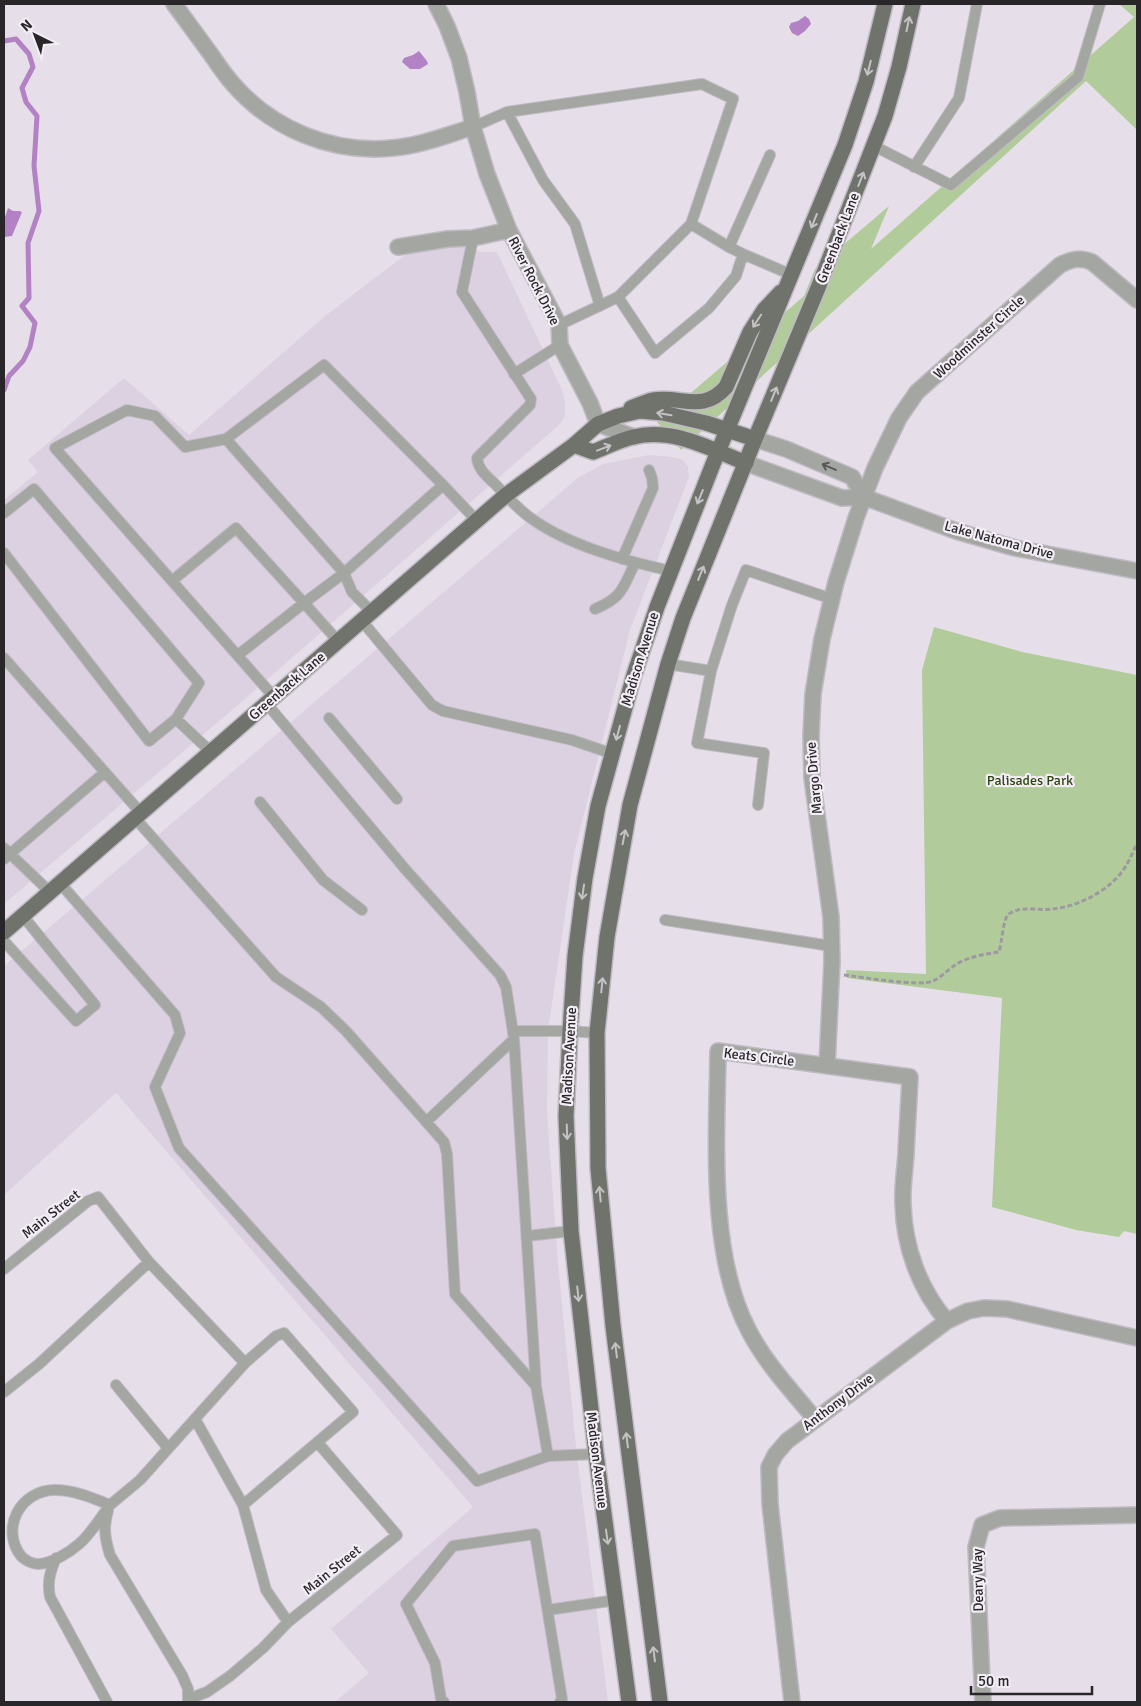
<svg xmlns="http://www.w3.org/2000/svg" width="1141" height="1706" font-family="Signika,sans-serif">
<style>
.built{fill:#dcd1e1}
.green{fill:#b1cc9a}
.water{fill:#b382c5}
.lines{fill:none;stroke-linecap:round;stroke-linejoin:round}
.stream{stroke:#b382c5;stroke-width:5}
.lane-casing{stroke:#c0bac3;stroke-width:12}
.street-casing{stroke:#c0bac3;stroke-width:18}
.primary-casing{stroke:#c0bac3;stroke-width:18}
.path{stroke:#9e98a0;stroke-width:3;stroke-dasharray:5 2.5;stroke-linecap:butt}
.lane{stroke:#a3a6a1;stroke-width:10}
.street{stroke:#a3a6a1;stroke-width:15}
.primary{stroke:#6f736c;stroke-width:15}
.oneway{stroke:#c5c2c6}
.oneway2{stroke:#5a595a}
.labels{text-anchor:middle;dominant-baseline:central;stroke-width:4.5;stroke-linejoin:round;paint-order:stroke}
.street-label{font-size:14px;fill:#29262a;stroke:#f3edf6}
.park-label{font-size:14px;fill:#2e4610;stroke:#f3edf6}
</style>
<rect width="100%" height="100%" fill="#e6dfe9"/>
<path class="built" d="M451 244 481 252H497L561 388 565 401V416L559 425 238 705 4 904V500L38 472 28 460 124 378 189 435 325 316 413 249Z
M649 455 672 457 683 460 688 467 689 477 630 630 574 854 548 1031 547 1113 558 1264 577 1456 608 1702H335L369 1673 331 1629 473 1507 116 1093 4 1195V966L579 477 603 464Z"/>
<path class="green" d="M1119 4H1137V130L1086 81 681 450 657 422 804 296 815 269 889 206 871 249 1134 17Z
M934 627 1022 652 1137 675V1234L1124 1231 1119 1237 1076 1230 992 1207 1002 998 847 978 846 970 926 974 922 670Z"/>
<path class="water" d="M805 16 809 19 811 24 805 31 798 36 792 33 789 27 791 23 798 21Z
M419 51 427 61 428 64 420 69H410L402 62 404 58 413 55Z
M8 208 13 211H19L22 212 12 236 4 237V220Z"/>
<g class="lines">
<path class="stream" d="M4 41 16 39 29 54 33 67 22 88 26 102 37 116 34 166 39 211 28 243 29 298 22 306 35 323 30 347 23 361 9 376 4 390"/>
<g class="lane-casing">
<path id="lane" d="M507 112 543 180 575 224 600 306
M473 127 507 112 702 84 733 99 691 224 618 297 559 325
M874 146 951 185 1078 77 1100 4
M914 167 959 98 977 4
M691 224 729 247
M473 238 462 292 531 399 530 405 477 458C478 470 488 477 496 485 507 497 519 510 532 519 570 546 626 561 671 571
M743 254 729 247 770 155
M618 297 655 353 709 308 736 276 743 254 792 275
M514 374 560 345
M226 439 324 365 443 485
M4 513 34 489 199 683 176 719
M4 553 149 741 176 719 211 752
M622 559 653 488 652 478 649 470
M173 580 236 528 304 603 344 573 443 485 477 521
M595 609C623 597 622 589 635 563
M362 621 432 705 443 711 572 740 613 754
M238 655 304 603 338 641
M4 658 141 813
M668 664 711 671 697 743 764 753 758 805
M711 671 732 605 746 570 832 599
M274 697 55 448 127 410 155 416 185 447 226 439 344 573 352 592 372 612
M267 704 406 870 500 975 506 987 514 1039 536 1386 548 1456
M329 718 397 799
M260 802 323 880 362 910
M135 818 276 977 321 1007 346 1031 444 1142 447 1154 455 1294 536 1386
M4 848 50 892
M4 859 105 772
M60 883 175 1015 180 1033 155 1087 179 1148 477 1481 548 1456 596 1454
M665 920 831 946
M4 941 76 1021 95 1005 23 916
M513 1031H570L597 1033
M426 1122 514 1039
M527 1236 571 1231
M4 1269 88 1201 98 1197 149 1262 245 1363
M116 1385 168 1448
M4 1392 39 1364 149 1262
M195 1419 243 1505 266 1590 288 1622
M110 1505C101 1517 90 1535 79 1544 70 1552 51 1564 38 1564 32 1564 25 1560 21 1556 0 1529 20 1490 55 1490 74 1490 93 1498 110 1505L140 1480 245 1363 276 1336 284 1333 353 1412 243 1505
M108 1511C103 1527 105 1539 110 1555L182 1675 188 1689V1702
M56 1558C50 1572 47 1582 50 1597L107 1702
M548 1610 616 1600
M188 1699 207 1692 230 1676 263 1648 288 1622 397 1535 318 1443
M444 1702 441 1699 435 1663 406 1604 453 1546 535 1534 562 1699 560 1702"/>
</g>
<g class="street-casing">
<path id="street" d="M174 4C186 20 198 37 210 53 217 63 224 74 233 84 272 129 332 154 392 148 420 146 447 135 473 127
M436 4 447 26 459 58 467 92 473 127 487 174 509 230 559 325 560 345 590 403 598 424 634 437
M398 247 448 239 473 238 509 230
M755 439 786 449 852 477 864 497
M746 463 842 498 864 497 956 531 1015 548 1137 571
M827 1066 832 961 831 917 812 778 811 736 813 694 822 639 836 582 856 518 875 468 899 418 917 392 1060 265C1072 259 1080 257 1092 262L1137 300
M815 1419C792 1391 766 1364 749 1331 708 1255 717 1136 718 1051L910 1077C909 1102 907 1128 906 1154 905 1170 902 1187 903 1204 904 1246 919 1289 947 1321
M792 1702 770 1504 769 1467 775 1455 787 1441 947 1321 968 1311 984 1308 1007 1309 1137 1338
M983 1702 976 1547 982 1525 1000 1518 1137 1515"/>
</g>
<g class="primary-casing">
<path id="primary" d="M631 408C638 405 645 402 653 400 681 395 702 414 726 387L750 332 764 310 781 292
M574 445 593 452C606 447 620 440 633 437 673 427 710 449 746 463
M4 932 506 495 574 445 598 424 618 416 640 411 663 413 706 423 755 439
M629 1702 596 1454 571 1231 566 1116 570 1031 575 956 585 878 598 806 634 675 657 607 713 464 845 145 866 82 885 4
M660 1702 613 1326 598 1168 597 1033 607 937 630 805 668 664 683 618 755 439 818 288 885 116 899 67 913 4"/>
</g>
<path class="path" d="M844 975C862 977 919 987 933 981 939 979 949 969 955 965 968 957 984 954 999 952 1002 942 1003 920 1008 915 1017 905 1042 911 1053 909 1081 906 1114 888 1127 864 1131 857 1134 850 1137 843"/>
<use href="#lane" class="lane"/>
<use href="#street" class="street"/>
<use href="#primary" class="primary"/>
</g>
<defs><path id="oneway-shaft" d="M-6 0H5M1.5-3L5.5 0L1.5 3" fill="none" stroke-width="1.6" stroke-linecap="round" stroke-linejoin="round" transform="scale(1.25)"/></defs>
<g class="oneway">
<use href="#oneway-shaft" transform="translate(908 24) rotate(-78)"/>
<use href="#oneway-shaft" transform="translate(869 68) rotate(104)"/>
<use href="#oneway-shaft" transform="translate(861 179) rotate(-69)"/>
<use href="#oneway-shaft" transform="translate(814 221) rotate(112)"/>
<use href="#oneway-shaft" transform="translate(757 321) rotate(123)"/>
<use href="#oneway-shaft" transform="translate(774 394) rotate(-68)"/>
<use href="#oneway-shaft" transform="translate(664 414) rotate(-171)"/>
<use href="#oneway-shaft" transform="translate(604 448) rotate(-21)"/>
<use href="#oneway-shaft" transform="translate(700 497) rotate(112)"/>
<use href="#oneway-shaft" transform="translate(701 573) rotate(-68)"/>
<use href="#oneway-shaft" transform="translate(618 733) rotate(105)"/>
<use href="#oneway-shaft" transform="translate(624 837) rotate(-79)"/>
<use href="#oneway-shaft" transform="translate(583 892) rotate(98)"/>
<use href="#oneway-shaft" transform="translate(602 985) rotate(-84)"/>
<use href="#oneway-shaft" transform="translate(567 1132) rotate(88)"/>
<use href="#oneway-shaft" transform="translate(600 1194) rotate(-95)"/>
<use href="#oneway-shaft" transform="translate(578 1294) rotate(84)"/>
<use href="#oneway-shaft" transform="translate(616 1350) rotate(-97)"/>
<use href="#oneway-shaft" transform="translate(627 1440) rotate(-97)"/>
<use href="#oneway-shaft" transform="translate(607 1537) rotate(82)"/>
<use href="#oneway-shaft" transform="translate(654 1654) rotate(-97)"/>
</g>
<use class="oneway2" href="#oneway-shaft" transform="translate(829 467) rotate(-157)"/>
<g class="labels">
<g class="street-label">
<text transform="translate(838 238) rotate(-69)">Greenback Lane</text>
<text transform="translate(534 281) rotate(63)">River Rock Drive</text>
<text transform="translate(979 337) rotate(-42)">Woodminster Circle</text>
<text transform="translate(999 540) rotate(15)">Lake Natoma Drive</text>
<text transform="translate(640 659) rotate(-73)">Madison Avenue</text>
<text transform="translate(287 686) rotate(-41)">Greenback Lane</text>
<text transform="translate(814 778) rotate(-95)">Margo Drive</text>
<text transform="translate(569 1056) rotate(-87)">Madison Avenue</text>
<text transform="translate(759 1057) rotate(7)">Keats Circle</text>
<text transform="translate(51 1214) rotate(-38)">Main Street</text>
<text transform="translate(838 1402) rotate(-37)">Anthony Drive</text>
<text transform="translate(597 1460) rotate(83)">Madison Avenue</text>
<text transform="translate(332 1570) rotate(-39)">Main Street</text>
<text transform="translate(978 1580) rotate(-91)">Deary Way</text>
</g>
<g class="park-label">
<text x="1030" y="780">Palisades Park</text>
</g>
</g>
<rect width="1141" height="1706" fill="none" stroke="#29262a" stroke-width="10"/>
<g transform="translate(35 35) rotate(318)" stroke="#f3edf6" stroke-width="4" paint-order="stroke">
<path d="M0-4L9 19L0 12L-9 19Z" fill="#29262a"/>
<text y="-8" font-size="14" font-weight="bold" text-anchor="middle" fill="#29262a">N</text>
</g>
<path d="M971 1686v8h121v-8" fill="none" stroke="#29262a" stroke-width="2.5"/>
<text x="978" y="1686" font-size="15" fill="#29262a" stroke="#f3edf6" stroke-width="4" paint-order="stroke">50 m</text>
</svg>
